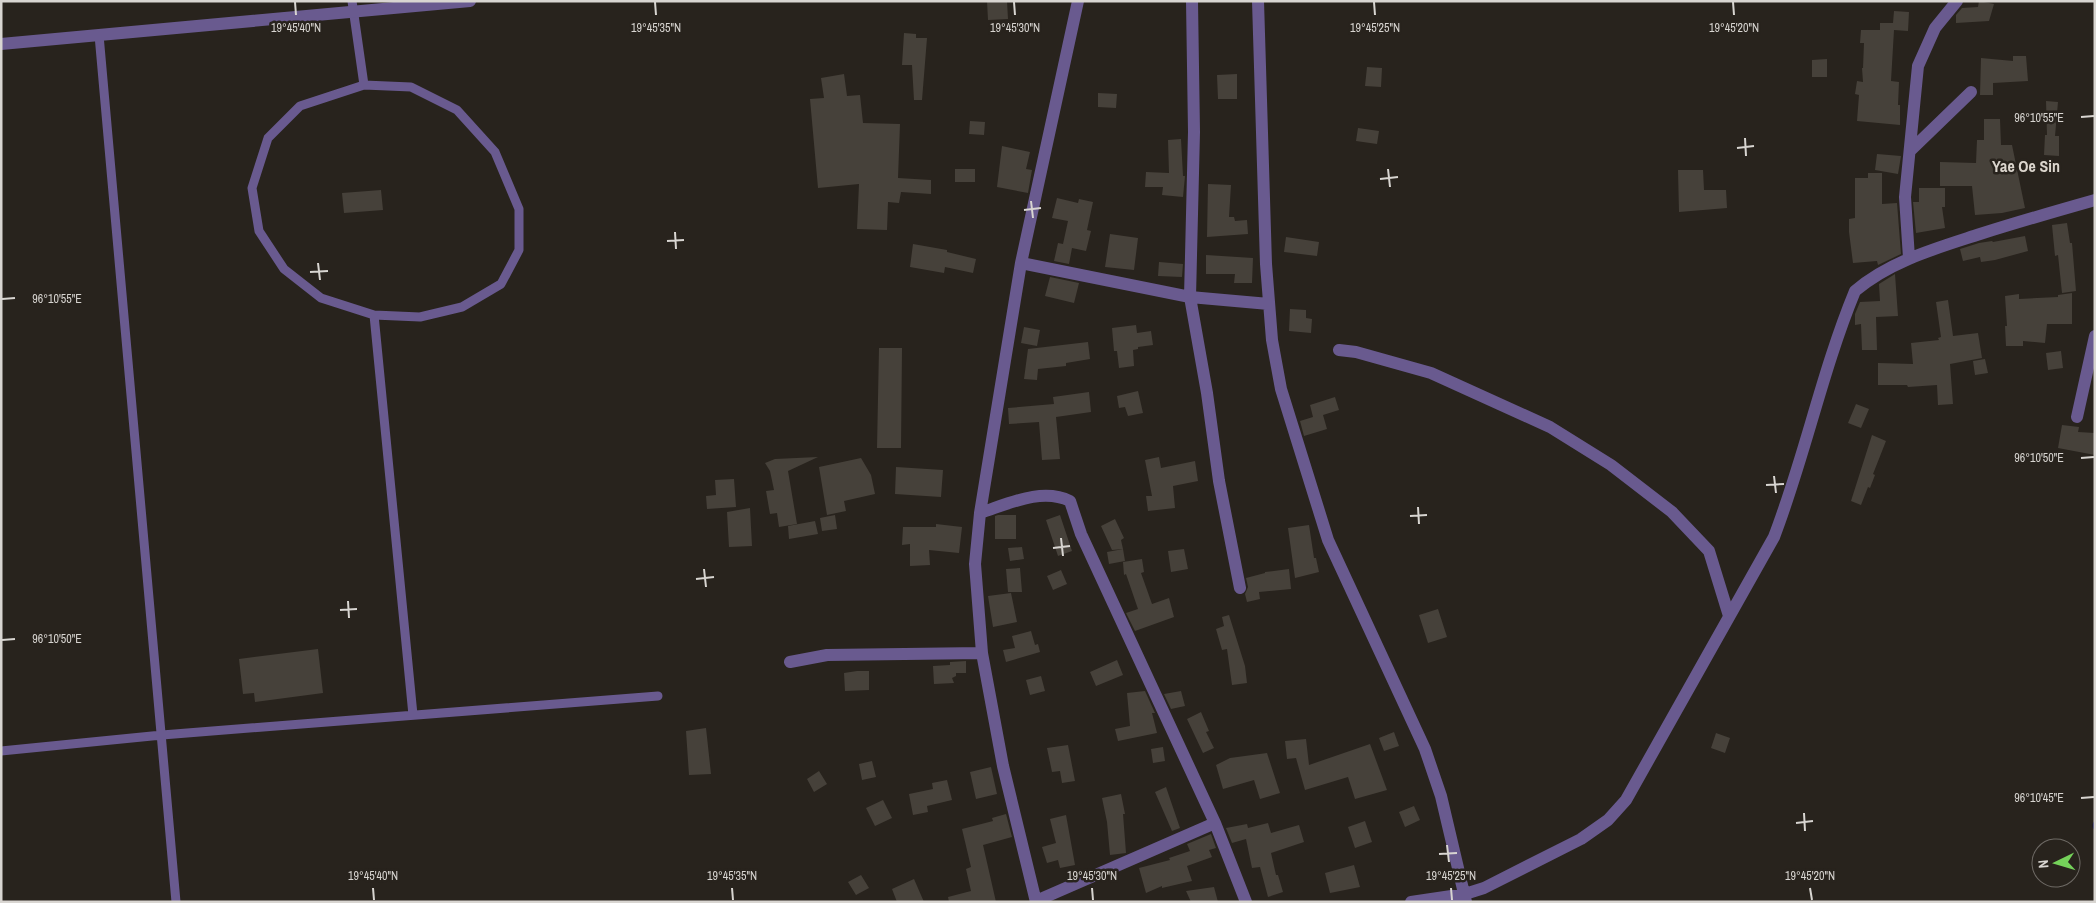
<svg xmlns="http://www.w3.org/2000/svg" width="2096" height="903" font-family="'Archivo Narrow',sans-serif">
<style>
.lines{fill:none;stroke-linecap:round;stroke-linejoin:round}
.stream{stroke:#010046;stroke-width:4.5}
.building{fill:#46413a}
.service{stroke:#695a8f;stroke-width:9}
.minor{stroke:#695a8f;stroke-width:12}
.ticks{fill:none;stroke:#d8d5d1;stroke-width:2}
.labels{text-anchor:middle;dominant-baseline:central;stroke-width:5;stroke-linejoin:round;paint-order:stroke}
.quarter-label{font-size:16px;font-weight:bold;fill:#dbd5cd;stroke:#28231d}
.ticks-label{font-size:12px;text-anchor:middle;fill:#d8d5d1;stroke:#28231d;stroke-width:5;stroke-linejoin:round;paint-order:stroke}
</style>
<rect width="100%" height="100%" fill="#28231d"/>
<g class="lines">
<path class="stream" d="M2095 824V827"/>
</g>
<path class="building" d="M987 1H1007L1008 19 988 20Z
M1979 1 1994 4 1989 21 1956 23V15L1962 8 1978 7Z
M1894 11 1909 12 1908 31 1894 30 1891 81 1899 82 1898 105H1900V125L1857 121 1859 95 1855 94 1857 81 1863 82 1862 68H1863L1864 43H1860L1861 30H1880V23H1893Z
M904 33 916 34V38H927L922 100H914L912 65H902Z
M2013 56H2026L2028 81 1993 83V95H1980L1981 58 2013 61Z
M1827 59V77H1812V60Z
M1367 67 1382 68 1381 87 1365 86Z
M844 74 847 96 860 95 863 123 900 124 898 178 931 180V194L901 192 899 203 888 202 887 230 857 229 859 184 818 188 810 99 824 98 821 78Z
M1237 74V99H1218L1217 75Z
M1098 93 1117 94 1116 108 1098 107Z
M2046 101 2058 102 2055 136H2059V156L2044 155 2045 135H2047Z
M1984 119H2000L2001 145H2012L2025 208 2002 213 1975 215 1972 186H1940V162L1976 163 1977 140H1984Z
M970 121 985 122 984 135 969 134Z
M1358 128 1379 131 1377 144 1356 141Z
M1181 139 1183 176H1185L1183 197 1162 195 1163 187H1145L1146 172 1169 173 1168 140Z
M1002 146 1030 152 1026 169 1032 170 1028 193 997 187Z
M1877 154 1901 156 1898 174 1875 170Z
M955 169H975V182H955Z
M1678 170H1703L1704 190H1726L1727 208 1679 212Z
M1868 173H1882V204L1897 203 1901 254 1878 265 1877 261 1853 263 1849 232V219L1855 218V178H1868Z
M1208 184 1231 185 1229 217H1234L1235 221 1247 220 1248 234 1207 237Z
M1919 188H1945V207H1942L1945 228 1916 233 1913 202H1919Z
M381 190 383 210 344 213 342 193Z
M1057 198 1078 203 1079 199 1093 202 1087 230 1091 231 1086 251 1072 248 1069 264 1054 261 1058 243 1063 244 1068 221 1052 218Z
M2067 223 2070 243H2072L2076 291 2062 293 2058 255 2055 256 2052 225Z
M1110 234 1138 238 1134 270 1105 267Z
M2025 236 2028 251 1995 260 1981 262 1980 257 1963 261 1960 249 1979 243 1992 241 1993 242Z
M1286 237 1319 242 1317 256 1284 252Z
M913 244 947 250V252L976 259 973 273 945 267 944 273 910 267Z
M1206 255 1253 258 1252 283H1234L1235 274H1206Z
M1159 262 1183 264 1182 277 1158 276Z
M1895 274 1898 316 1876 317 1877 350H1862L1861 324 1855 325V314L1860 302 1880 301 1879 284Z
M1050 277 1079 283 1074 303 1045 296Z
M2072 293V324H2047L2045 343 2023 341V346H2006L2005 326H2007L2005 296 2019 294V299L2058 297V295Z
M1948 300 1953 336 1978 333 1982 358 1950 364 1953 404 1938 405 1937 385 1908 387 1907 385H1878V363L1913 364 1911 343 1939 340 1938 338 1941 337 1936 302Z
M1290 309 1306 310V318L1312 319 1311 333 1289 331Z
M1136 325 1137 333 1151 331 1153 345 1138 347V349L1133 350 1134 366 1119 368 1117 351H1114L1112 328Z
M1024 327 1040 330 1037 346 1021 343Z
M1088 342 1090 359 1066 363V366L1038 369 1037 380 1024 379 1028 349Z
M879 348H902L901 448H877Z
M2061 351 2063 368 2048 370 2046 353Z
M1985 359 1988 373 1975 375 1973 361Z
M1138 391 1143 413 1128 416 1125 407 1119 408 1117 396Z
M1089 392 1091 412 1056 417 1060 459 1042 460 1039 422 1009 424 1008 408 1054 404 1053 397Z
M1335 397 1339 410 1323 415 1327 429 1304 436 1300 421 1313 417 1310 405Z
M1856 404 1869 409 1861 428 1848 423Z
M2062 425 2079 427 2078 432 2095 433V455L2058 448Z
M1872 435 1886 441 1873 474 1875 475 1870 488 1868 487 1861 505 1851 501Z
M818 457 788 471 797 524 779 527 777 513 770 514 766 491 774 490 770 471 765 463 775 459Z
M1159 457 1161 468 1195 461 1198 481 1173 486 1175 508 1148 511 1146 496H1152L1145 460Z
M861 458 871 475 875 494 844 501 846 511 827 515 819 467Z
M896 467 943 470 941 497 895 494Z
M734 479 736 507 707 509 706 496 716 495 715 480Z
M750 508 752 546 729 547 727 512Z
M835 515 837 529 822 531 820 518Z
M998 515H1016V539H995V516Z
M1060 515 1072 551 1058 556 1046 520Z
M1115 519 1124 538 1121 540 1123 549 1112 550 1101 526Z
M815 521 818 534 789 539 788 526Z
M936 524 962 527 959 553 929 550 930 565 910 566V544L902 545 903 527H936Z
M1309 525 1314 558H1316L1319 572 1295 578 1288 528Z
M1022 547 1024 559 1010 561 1008 548Z
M1123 549 1125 561 1109 564 1107 552Z
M1184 549 1188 569 1171 572 1168 551Z
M1142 559 1144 572 1141 573 1152 604 1169 598 1174 617 1135 631 1126 613 1138 609 1126 574 1124 575 1123 562Z
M1020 568 1022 592H1008L1006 569Z
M1289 569 1291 589 1259 592 1260 599 1247 602 1245 594 1248 587 1246 578 1265 573V572Z
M1061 570 1067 584 1053 590 1047 576Z
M1011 593 1017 622 993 627 988 596Z
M1438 609 1447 637 1428 643 1419 615Z
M1229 615 1245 666 1247 683 1232 685 1227 649 1222 650 1216 629 1224 626 1222 617Z
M1031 631 1035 645 1038 644 1040 652 1006 662 1003 650 1015 648 1012 636Z
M318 649 323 693 255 702 254 693 243 694 239 659Z
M1117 660 1123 675 1096 686 1090 672Z
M966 661V673H956V676L952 678 954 683 934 684 933 666 950 665V662Z
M857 671H869V690L845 691 844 673Z
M1041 676 1045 691 1030 695 1026 680Z
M1145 691 1155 713H1152L1157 733 1118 741 1115 729 1130 726 1127 693Z
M1181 691 1185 706 1171 709 1164 694Z
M1201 712 1209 731 1206 732 1214 748 1203 753 1187 719Z
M706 728 711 774 689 775 686 731Z
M1394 732 1399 746 1384 751 1379 738Z
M1716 733 1730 738 1725 753 1711 748Z
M1306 739 1309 765 1370 744 1387 790 1355 799 1348 777 1305 790 1296 758 1287 759 1285 741Z
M1068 745 1075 781 1062 783 1060 771 1052 772 1047 748Z
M1163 747 1165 761 1153 763 1151 749Z
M1267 753 1280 793 1260 799 1254 780 1223 789 1216 765 1230 758Z
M872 761 876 777 862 780 859 764Z
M991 767 997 794 976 799 970 772Z
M819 771 827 784 814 792 807 779Z
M947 780 952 800 927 806 928 812 913 815 909 794 933 789 932 783Z
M1166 787 1180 828 1172 831 1155 792Z
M1121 794 1125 814H1123L1126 853 1110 855 1107 822 1102 798Z
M883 800 892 818 875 826 866 808Z
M1414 806 1420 820 1405 827 1399 812Z
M1006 814 1012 837 983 845 996 902H949L948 897 971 891 966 869 971 867 962 829 993 821 992 818Z
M1066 815 1075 865 1060 868 1058 860 1047 863 1042 847 1056 843 1050 819Z
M1365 821 1372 842 1355 848 1348 827Z
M1268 823 1271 833 1299 825 1304 842 1271 853 1276 875H1278L1283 892 1268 897 1260 867 1252 868 1246 839 1232 843 1226 828 1247 824 1248 828Z
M1211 834 1216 848 1209 850 1212 857 1187 866 1192 881 1162 888V886L1146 893 1139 868 1170 860 1169 858 1190 851 1187 844Z
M1354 865 1360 887 1330 893 1325 873Z
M861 875 869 888 856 895 848 882Z
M914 879 924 902H897L892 889Z
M1214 887 1218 902H1191L1186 891Z"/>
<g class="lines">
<path class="service" d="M352 1 364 85
M99 35 176 902
M364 85 411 87 457 110 495 152 519 209V250L501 284 462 307 420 317 374 315 321 298 284 269 259 231 252 188 268 138 300 106Z
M374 315 413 715
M1 751 162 735 658 696"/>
<path class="minor" d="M1192 1 1194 132 1190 297 1207 393 1219 481 1240 588
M1258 1 1266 264 1272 340 1281 389 1328 540 1425 749 1441 796 1466 902
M1 44 470 1
M1911 150 1971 92
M1909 258 1905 197 1918 66 1935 28 1957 1
M1021 263 1190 297 1269 304
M1339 350 1356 352 1431 373 1550 427 1611 465 1672 512 1709 551 1729 616
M2077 417 2095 336
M980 513C1008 504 1042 487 1070 501L1081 534 1215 823 1246 902
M790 662 827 655 982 653
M1036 901 1215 823
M1036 902 1003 766 982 653 975 564 980 513 1021 263 1078 1
M1411 902 1465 894 1484 888 1581 839 1608 820 1626 800 1774 537C1805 456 1822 371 1855 291 1890 261 1937 248 1980 234 2018 222 2056 211 2095 200"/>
</g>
<path class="ticks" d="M295 2 296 15M655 2 656 15M1014 2 1015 15M1374 2 1375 15M1733 2 1734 15M2081 117 2094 116M1745 138 1746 156M1737 148 1754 146M1388 169 1390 187M1380 179 1398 177M1031 201 1033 218M1024 210 1041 208M675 232 676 249M667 241 684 240M318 263 320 280M310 272 328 271M2 299 15 298M2081 458 2094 457M1774 476 1776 493M1766 485 1784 484M1418 507 1419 524M1410 516 1427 515M1061 538 1063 556M1053 548 1070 546M704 569 706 587M696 579 714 577M348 601 349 618M340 610 357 609M2 640 15 639M2081 798 2094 797M1804 813 1805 831M1796 823 1813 821M1447 845 1449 862M1439 854 1457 853M373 888 374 900M732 888 733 900M1092 888 1093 900M1451 888 1452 900M1810 888 1812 900"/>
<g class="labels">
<g class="quarter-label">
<text x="2026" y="166">Yae Oe Sin</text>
</g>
</g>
<g class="ticks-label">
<text x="296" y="32">19°45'40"N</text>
<text x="656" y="32">19°45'35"N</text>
<text x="1015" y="32">19°45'30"N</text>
<text x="1375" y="32">19°45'25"N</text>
<text x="1734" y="32">19°45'20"N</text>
<text x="2039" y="122">96°10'55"E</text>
<text x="57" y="303">96°10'55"E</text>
<text x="2039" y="462">96°10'50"E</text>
<text x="57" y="643">96°10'50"E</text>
<text x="2039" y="802">96°10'45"E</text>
<text x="373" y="880">19°45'40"N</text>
<text x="732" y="880">19°45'35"N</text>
<text x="1092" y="880">19°45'30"N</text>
<text x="1451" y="880">19°45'25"N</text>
<text x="1810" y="880">19°45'20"N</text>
</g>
<rect width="2096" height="903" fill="none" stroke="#d8d5d1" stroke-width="5"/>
<g transform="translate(2056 863) rotate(265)"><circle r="24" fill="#28231d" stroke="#6e6a65"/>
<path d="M0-4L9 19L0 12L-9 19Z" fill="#75d25a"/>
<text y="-8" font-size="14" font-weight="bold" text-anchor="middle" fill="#d8d5d1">N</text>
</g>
</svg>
